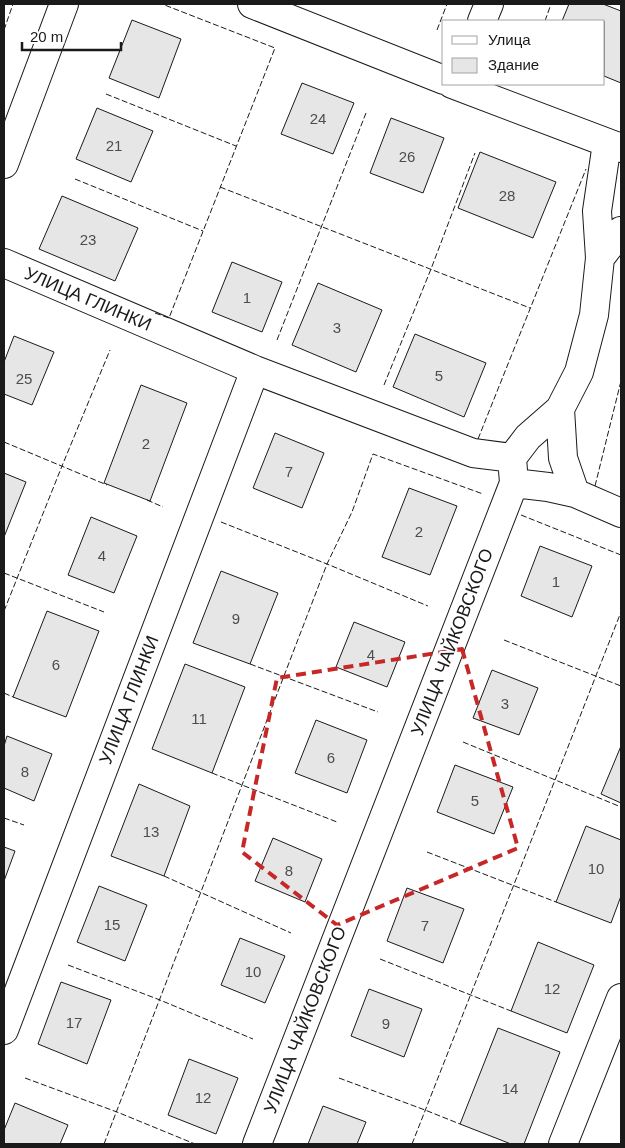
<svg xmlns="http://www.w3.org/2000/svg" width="625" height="1148" font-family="Arial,sans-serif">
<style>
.building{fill:#e6e6e6;stroke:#1a1a1a}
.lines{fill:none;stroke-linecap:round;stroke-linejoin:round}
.minor-casing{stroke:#1a1a1a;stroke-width:30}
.minor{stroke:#fff;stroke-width:28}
.fence{stroke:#1a1a1a;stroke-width:1;stroke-dasharray:6 2.5;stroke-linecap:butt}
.marked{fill:none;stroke:#c62828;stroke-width:4;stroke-dasharray:10 6;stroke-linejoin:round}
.labels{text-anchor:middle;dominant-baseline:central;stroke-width:4;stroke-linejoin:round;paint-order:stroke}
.number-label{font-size:15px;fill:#4d4d4d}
.street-label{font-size:18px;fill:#1a1a1a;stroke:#fff}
</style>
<rect width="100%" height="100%" fill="#fff"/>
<path class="building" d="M569 4H603L621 11V83L604 76V21H562Z
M132 20 181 39 159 98 109 78Z
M302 83 354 103 333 154 281 134Z
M97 108 153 131 131 182 76 159Z
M391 118 444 138 423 193 370 173Z
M480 152 556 182 533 238 458 208Z
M62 196 138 228 115 281 39 249Z
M232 262 282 282 262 332 212 312Z
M318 283 382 310 356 372 292 345Z
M415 334 486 363 464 417 393 387Z
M14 336 54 352 32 405 4 394V362Z
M141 385 187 403 150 501 104 483Z
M275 433 324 453 302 508 253 488Z
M4 473 26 482 4 537Z
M409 488 457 506 430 575 382 557Z
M91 517 137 536 114 593 68 575Z
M540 546 592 566 572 617 521 596Z
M221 571 278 593 250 664 193 643Z
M47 611 99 631 66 717 13 697Z
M354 622 405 642 387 687 336 667Z
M185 664 245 687 212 773 152 749Z
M492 670 538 688 519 735 473 718Z
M316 720 367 740 347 793 295 773Z
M7 736 52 754 34 801 4 788V746Z
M621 746V803L601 794Z
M455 765 513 787 494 834 437 812Z
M139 784 190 806 164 876 111 856Z
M586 826 621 840V896L611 923 556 902Z
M273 838 322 859 305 902 255 881Z
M4 847 15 851 4 881Z
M99 886 147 905 125 961 77 942Z
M407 888 464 909 443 963 387 941Z
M240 938 285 956 265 1003 221 985Z
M538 942 594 965 567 1033 511 1011Z
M61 982 111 1000 87 1064 38 1044Z
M369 989 422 1009 404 1057 351 1036Z
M498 1028 560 1052 524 1144H511L460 1124Z
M189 1059 238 1078 216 1134 168 1115Z
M15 1103 68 1125 60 1144H4V1130Z
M323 1106 366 1122 357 1144H308Z"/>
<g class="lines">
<g class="minor-casing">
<path id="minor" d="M252 4 444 80
M482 21 489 4
M452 84 621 148
M4 164 64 4
M600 258 621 231
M4 263 255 370 473 453 512 458
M560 409 563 458 575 493
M514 483 548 487 575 493 621 513
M4 1030 255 370
M257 1144 514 483 512 458 528 437 560 409 579 372 594 315 600 258 597 211 607 143
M563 1144 621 998"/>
</g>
<use href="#minor" class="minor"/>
<path class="fence" d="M545 21 551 4
M4 30 13 4
M437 30 447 4
M106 94 236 146
M75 179 203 231
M220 187 530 308
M155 313 169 318 275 48 162 4
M277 340 366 113
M384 385 431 269 475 153
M478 439 586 169
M4 442 107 485
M595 486 621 381
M147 500 163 507
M521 515 621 555
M221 522 327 564 428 606
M4 573 104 612
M4 611 62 466 110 350
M504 640 621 686
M250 664 378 712
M4 693 13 697
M463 742 621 807
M212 773 242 785 337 822
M4 818 24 825
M427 852 556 902
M164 876 291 933
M380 959 511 1011
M68 965 160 1000 253 1039
M25 1078 117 1112 195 1144
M339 1078 425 1110 460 1124
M104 1144 327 564 352 512 373 454 483 494
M412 1144 621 612"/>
</g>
<path class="marked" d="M462 649 518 848 337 925 242 852 277 678Z"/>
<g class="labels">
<g class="number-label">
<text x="318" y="118">24</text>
<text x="114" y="145">21</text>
<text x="407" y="156">26</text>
<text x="507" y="195">28</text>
<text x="88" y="239">23</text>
<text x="247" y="297">1</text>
<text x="337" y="327">3</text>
<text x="439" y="375">5</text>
<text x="24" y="378">25</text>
<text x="146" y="443">2</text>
<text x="289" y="471">7</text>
<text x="419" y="531">2</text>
<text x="102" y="555">4</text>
<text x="556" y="581">1</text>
<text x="236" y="618">9</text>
<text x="371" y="654">4</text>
<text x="56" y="664">6</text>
<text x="505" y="703">3</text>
<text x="199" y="718">11</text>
<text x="331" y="757">6</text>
<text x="25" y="771">8</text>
<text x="475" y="800">5</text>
<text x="151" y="831">13</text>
<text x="596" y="868">10</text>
<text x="289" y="870">8</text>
<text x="112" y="924">15</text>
<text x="425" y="925">7</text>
<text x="253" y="971">10</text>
<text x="552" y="988">12</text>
<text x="74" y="1022">17</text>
<text x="386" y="1023">9</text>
<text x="510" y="1088">14</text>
<text x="203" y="1097">12</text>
</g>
<g class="street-label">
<text transform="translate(88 299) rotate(23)">УЛИЦА ГЛИНКИ</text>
<text transform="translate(452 642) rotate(-69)">УЛИЦА ЧАЙКОВСКОГО</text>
<text transform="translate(129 700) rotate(-69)">УЛИЦА ГЛИНКИ</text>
<text transform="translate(305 1020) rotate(-69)">УЛИЦА ЧАЙКОВСКОГО</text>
</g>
</g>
<rect width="625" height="1148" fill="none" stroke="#1a1a1a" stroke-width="10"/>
<rect x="442" y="20" width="162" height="65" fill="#ffffff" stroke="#a3a3a3"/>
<rect x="452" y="36" width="25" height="8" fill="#ffffff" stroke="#a3a3a3"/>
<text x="488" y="45" font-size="15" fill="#1a1a1a">Улица</text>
<rect x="452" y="58" width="25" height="15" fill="#e6e6e6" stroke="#a3a3a3"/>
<text x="488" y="70" font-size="15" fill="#1a1a1a">Здание</text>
<path d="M22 42v8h99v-8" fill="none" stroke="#1a1a1a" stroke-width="2.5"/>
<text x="30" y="42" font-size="15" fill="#1a1a1a" stroke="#ffffff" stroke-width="4" paint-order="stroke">20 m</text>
</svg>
